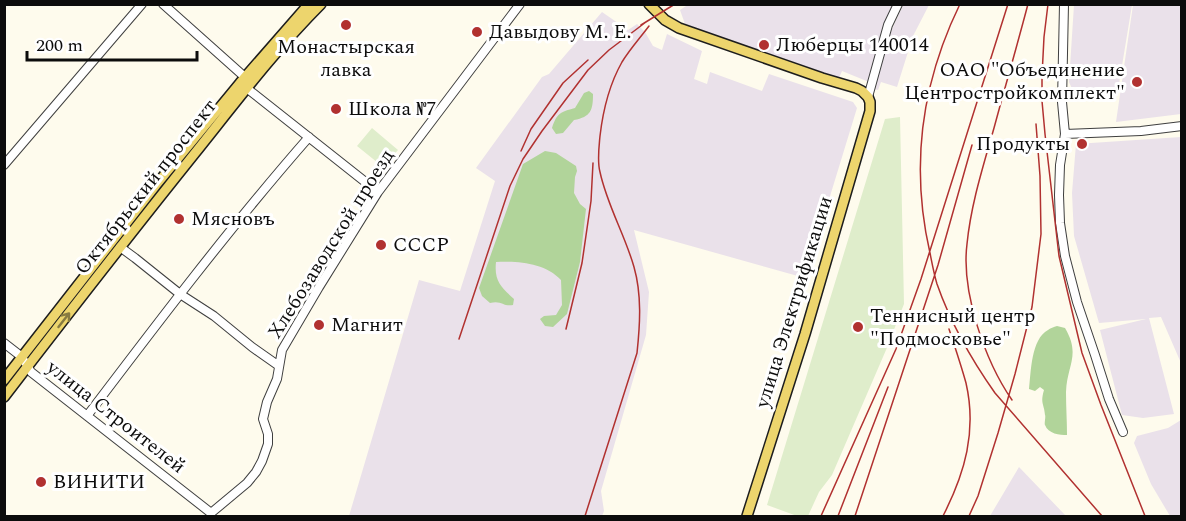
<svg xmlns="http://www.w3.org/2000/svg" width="1186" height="521" font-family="Spectral,serif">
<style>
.industrial{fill:#eae1ea}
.forest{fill:#b1d49a}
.pitch{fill:#dfedcb}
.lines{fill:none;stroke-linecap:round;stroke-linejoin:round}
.minor-casing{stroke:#3f3f3f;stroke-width:10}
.major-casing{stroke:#1d1d1d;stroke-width:12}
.minor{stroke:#fff;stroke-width:8}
.major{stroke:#edd56d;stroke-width:9}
.rail{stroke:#b13130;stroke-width:1.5}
.oneway{stroke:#887b41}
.poi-dot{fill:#b13130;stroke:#fff;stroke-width:2}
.labels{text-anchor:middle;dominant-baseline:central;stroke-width:6;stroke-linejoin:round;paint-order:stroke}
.poi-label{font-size:20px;fill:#0c0c0c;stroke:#fff;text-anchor:start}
.street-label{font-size:20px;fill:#0c0c0c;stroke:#fff}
</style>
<rect width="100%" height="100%" fill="#fefbed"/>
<path class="industrial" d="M689 4 894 5 884 26 869 82 842 71 839 78 685 24 680 10Z
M903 5H929L913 36 897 87 881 82 878 90 873 89 892 29Z
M1074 5H1132L1117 96 1073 91 1069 82Z
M1133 5H1181V114L1116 122Z
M602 12 628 30 637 24 645 32 653 46 662 50 667 34 702 51 694 79 707 84 710 72 762 91 769 74 853 102 857 108 805 278 634 230 649 292 646 335 601 491 604 511 602 516H349L419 280 460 291 495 181 476 168 542 77 549 74Z
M1181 137V363L1161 317 1149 318 1174 414 1143 418 1122 415 1100 330 1146 319 1099 323 1074 236 1072 193 1076 144Z
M1181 420V516H1170L1151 484 1134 443 1137 436 1168 428Z
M1019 467 1066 516H990Z"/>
<path class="forest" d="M589 91 593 94C593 110 591 117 574 120L563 133 556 134 552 128C557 113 560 112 575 108L584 93Z
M545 151 556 153 576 166 577 171 575 177 574 193 580 204 586 209 580 262 567 314 553 327 545 326 540 319 544 316 556 315 562 305 561 280C545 263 518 261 496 262 494 281 501 287 514 299L513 305C503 307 502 300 490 303L482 296 479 288 523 164Z
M1057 326 1065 328C1081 355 1067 365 1066 392 1066 407 1067 421 1067 435 1060 435 1048 434 1045 425 1044 424 1046 416 1045 415 1044 403 1040 404 1044 390L1040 387 1035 391 1029 389C1031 372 1031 339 1048 330 1050 328 1054 327 1057 326Z"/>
<path class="pitch" d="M900 117 904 304 886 350 832 475 819 492 808 516H797L767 505 885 119Z
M372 128 398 150 383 167 357 146Z"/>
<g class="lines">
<g class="minor-casing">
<path id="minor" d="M163 4 247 79
M1064 4 1062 102 1065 134 1141 131 1182 126
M244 86 378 192
M868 97 888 25 898 4
M1065 134 1060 165 1059 195 1060 223 1065 256 1077 302 1095 355 1109 399 1123 432
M4 165 142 4
M120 247 135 258 180 294 214 316 252 347 279 366
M4 343 22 357 31 372 211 513
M87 416C159 321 231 226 309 137
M211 513 247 483 256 472 262 461 268 444V434L263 419 267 402 277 379 282 350 319 287 378 192 520 4"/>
</g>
<g class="major-casing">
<path id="major" d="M649 4 665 20 679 28 822 78 856 88 862 91 868 97 870 102V111L805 334 747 516
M4 380 156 185 240 83 309 4
M4 397C67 315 130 234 195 153 235 103 275 50 321 4"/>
</g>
<use href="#minor" class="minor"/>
<use href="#major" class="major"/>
<path class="rail" d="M960 4C921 84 910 166 930 253 932 263 934 274 937 284 951 324 971 359 995 393L1102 516
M1048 4 1044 37 1042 76V101L1045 134 1059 256 1082 353 1101 405 1145 516
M641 25 675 4
M521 151 531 129 563 83 588 60
M566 329 582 263 591 201 593 163
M459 339 510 186 523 159 542 131 588 70 609 50 646 22
M1012 400C985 361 961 292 967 244 971 204 983 167 994 128 1005 87 1017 46 1028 4
M585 516 637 353C640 325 642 295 634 267 625 235 607 205 600 172 597 161 599 147 600 136 603 110 609 85 622 62 630 49 640 38 649 26
M821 516 896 349 921 279 1008 4
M838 516 888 387
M855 516 938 265 972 145
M943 516C965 473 977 431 966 383 961 365 955 347 949 329
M969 516 978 496 998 433 1015 374 1032 307 1041 234 1040 176 1036 124"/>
</g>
<defs><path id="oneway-shaft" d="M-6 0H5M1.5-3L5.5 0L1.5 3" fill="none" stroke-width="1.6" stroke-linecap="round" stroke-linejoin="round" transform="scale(1.5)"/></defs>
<use class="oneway" href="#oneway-shaft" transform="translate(64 320) rotate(-52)"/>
<g class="poi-dot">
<circle cx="346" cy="25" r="6"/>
<circle cx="477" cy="32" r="6"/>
<circle cx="764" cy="45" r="6"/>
<circle cx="1137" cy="82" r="6"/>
<circle cx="336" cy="109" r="6"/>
<circle cx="1082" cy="144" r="6"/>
<circle cx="179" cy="219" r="6"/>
<circle cx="381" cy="245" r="6"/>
<circle cx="319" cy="325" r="6"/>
<circle cx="858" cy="327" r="6"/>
<circle cx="41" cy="482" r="6"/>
</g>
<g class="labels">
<g class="poi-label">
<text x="489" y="32">Давыдову М. Е.</text>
<text x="776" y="45">Люберцы 140014</text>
<text x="346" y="47" text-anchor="middle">Монастырская<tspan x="346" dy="23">лавка</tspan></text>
<text x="1125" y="70" text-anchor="end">ОАО "Объединение<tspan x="1125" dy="23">Центростройкомплект"</tspan></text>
<text x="348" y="109">Школа №7</text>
<text x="1070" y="144" text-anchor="end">Продукты</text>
<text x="191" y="219">Мясновъ</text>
<text x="393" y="245">СССР</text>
<text x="870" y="316">Теннисный центр<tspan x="870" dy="23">"Подмосковье"</tspan></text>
<text x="331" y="325">Магнит</text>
<text x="53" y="482">ВИНИТИ</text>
</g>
<g class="street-label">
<text transform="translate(146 187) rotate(-52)">Октябрьский проспект</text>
<text transform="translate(331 244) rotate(-58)">Хлебозаводской проезд</text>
<text transform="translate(794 302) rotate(-73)">улица Электрификации</text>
<text transform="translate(116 417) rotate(38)">улица Строителей</text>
</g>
</g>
<rect width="1186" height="521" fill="none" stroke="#0c0c0c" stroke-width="12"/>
<path d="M27 51v9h170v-9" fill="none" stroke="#0c0c0c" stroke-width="3"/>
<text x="36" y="51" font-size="18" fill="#0c0c0c" stroke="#ffffff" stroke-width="4.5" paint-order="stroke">200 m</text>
</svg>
